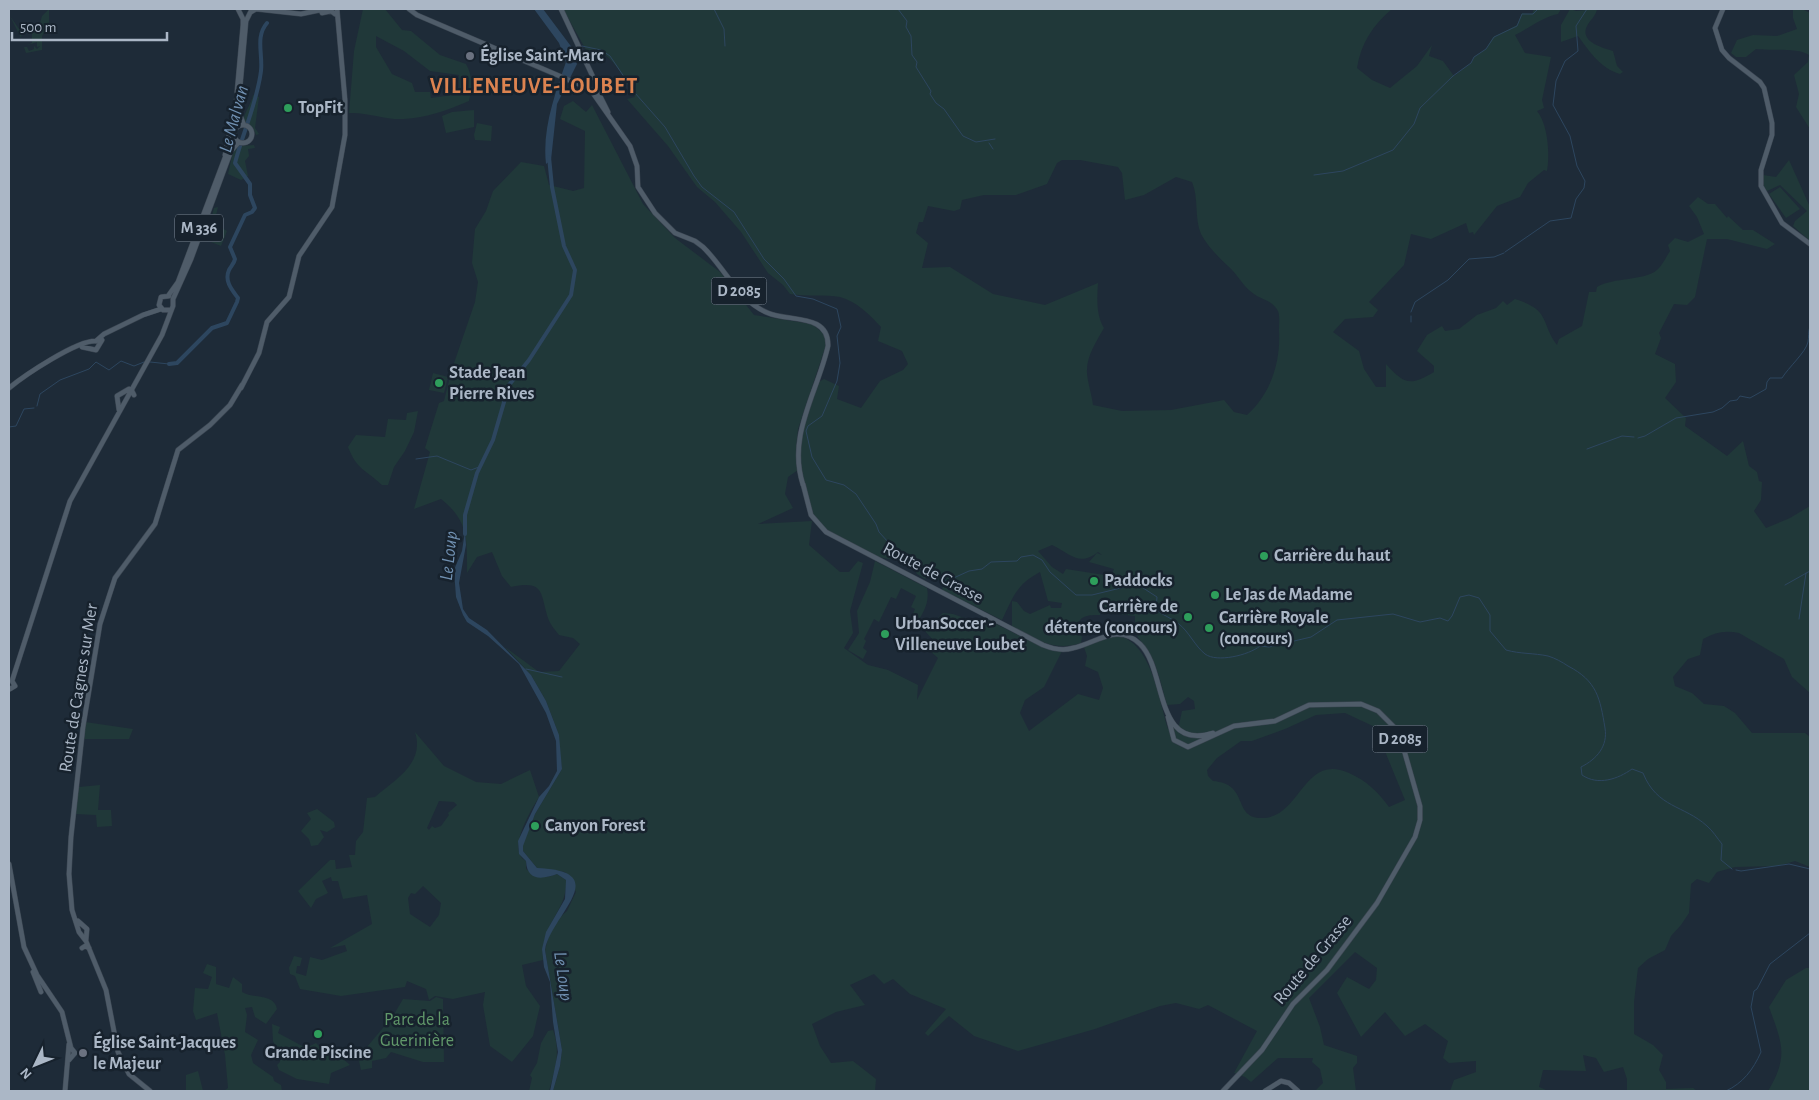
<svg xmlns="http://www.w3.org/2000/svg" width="1819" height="1100" font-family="'Alegreya Sans',sans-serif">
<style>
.green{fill:#203839;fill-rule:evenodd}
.water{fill:#2d465f}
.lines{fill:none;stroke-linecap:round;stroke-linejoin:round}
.stream{stroke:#2d465f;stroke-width:1}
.river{stroke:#2d465f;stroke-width:4}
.major-casing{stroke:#3b4652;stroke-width:5.5}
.major{stroke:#4f5c69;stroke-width:4.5}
.worship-dot{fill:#6b7280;stroke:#17222d;stroke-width:2}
.leisure-dot{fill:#2e9e5b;stroke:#17222d;stroke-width:2}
.labels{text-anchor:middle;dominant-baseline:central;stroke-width:5;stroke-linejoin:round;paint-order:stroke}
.shield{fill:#17222d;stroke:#7f8a98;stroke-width:1}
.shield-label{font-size:16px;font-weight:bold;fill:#abb7c6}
.poi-label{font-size:18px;font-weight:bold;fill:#abb7c6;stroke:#17222d;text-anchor:start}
.street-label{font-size:18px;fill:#abb7c6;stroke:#17222d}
.park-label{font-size:18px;fill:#61986a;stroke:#17222d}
.water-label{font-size:19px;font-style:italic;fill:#7090b1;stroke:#17222d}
.district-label{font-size:22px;font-weight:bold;letter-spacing:1px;fill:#dc8350;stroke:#17222d}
</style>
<rect width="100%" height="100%" fill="#1e2b38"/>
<path class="green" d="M49 9V33L45 32 42 36V50L26 53 24 47H27L29 51 34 49V46L37 49 40 46 37 47V42L25 46 32 43V32L22 33 21 38 10 16 19 29 40 23 42 16Z
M363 9H385L402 30 411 31 440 55 466 64C473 76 472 88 469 101 448 110 426 118 404 119 385 120 367 112 349 113L354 51ZM376 36 404 51 430 71 459 75 460 94 431 98 430 92H415L412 83 392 74 376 47Z
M563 9H1392C1373 25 1361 43 1357 68L1372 80 1390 88 1417 66 1432 45 1429 56 1443 61 1454 76 1471 63 1475 56 1486 49 1493 37 1517 25 1522 13 1532 14 1534 9H1561L1558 14C1543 17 1529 28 1515 35L1525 53 1551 57 1542 100 1544 108 1537 111C1548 124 1550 155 1547 171L1544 170 1528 183 1520 197 1497 206 1474 235 1473 232 1469 233 1466 223 1431 239 1411 234 1404 265 1369 302 1378 310 1373 317 1345 319 1333 332 1359 351 1364 369 1376 387H1386V364C1405 385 1410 386 1434 372V366L1417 351 1427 335 1442 326 1445 331 1459 329 1477 315 1496 308 1503 301 1507 305 1515 299C1551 310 1540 322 1557 345L1559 339 1582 326 1589 292H1596L1597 287C1614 277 1644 281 1657 270 1662 266 1666 257 1670 251L1668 245 1675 238 1688 242 1704 234 1697 217 1689 206 1698 197 1708 204H1715L1727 218 1728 216 1743 230H1753L1775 244 1767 249 1727 239H1707L1695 297 1687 305 1674 304 1659 333 1661 338 1655 354 1675 364 1676 382 1665 398 1686 418 1685 426 1727 456 1743 441 1749 466 1757 472 1759 481 1762 482 1761 500 1754 511 1766 528 1790 518 1810 506V693L1792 677 1784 659 1739 633C1726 630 1715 632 1703 639L1700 655 1688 659 1673 677 1675 686 1692 693 1704 704 1724 706 1735 713 1752 733H1805L1810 737V867L1795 861 1778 866 1735 867 1717 872 1709 883 1697 879 1691 884 1689 913 1681 925 1671 936 1665 950 1648 959 1638 968 1634 1002V1034L1653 1045 1663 1055 1659 1070 1666 1082V1089L1693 1088 1697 1091H1627V1079L1623 1067 1604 1072 1596 1058 1583 1055 1586 1071 1543 1070 1539 1087 1546 1090 1561 1091H1450L1454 1080 1476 1072V1061L1449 1063 1443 1058 1448 1041 1425 1024 1405 1036 1385 1012 1361 1037 1337 993 1347 977 1369 989 1376 980 1377 968 1355 952 1309 998 1320 1027 1324 1045 1357 1056V1063L1353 1068 1356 1091H1315L1323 1083 1320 1069 1312 1062 1313 1058H1278L1251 1082 1245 1077 1234 1073 1257 1031 1208 1005 1199 1009 1176 1003 1160 1006 1095 1029 1018 1051 974 1036 949 1016 928 1036 925 1033 946 1009 910 994 893 979 884 984 874 974 850 985 865 1005 836 1012 812 1024 820 1046 831 1063 853 1061 876 1079 875 1091H553L560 1066 562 1050 545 950 549 935 558 919 567 911 576 892 565 872 537 868 523 851V841L535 814 562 769 557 730 546 701 531 675 505 647 539 672 559 671 580 644 573 638 559 635C555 630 550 624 548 618 540 593 545 580 511 587L502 576 492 552 477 557 467 573C467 540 469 521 441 499L414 509 430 452 425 448 439 403 444 401 452 369 475 302 478 282 472 263 475 229 486 211 493 191 521 162 544 166 549 185 573 191 584 188 585 131 560 119 564 106 573 101 586 112 592 105 643 204 675 238 720 272 754 315 812 324 824 334 827 342 798 429 796 449 798 470 788 477 785 494 793 508 758 524 812 521 809 545 840 572H849L858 561 863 563 850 611 853 633 844 648 868 665 888 670 918 685 917 700 938 658 930 651 933 640 925 631 943 613 953 614 984 625 988 620 1040 646 1062 651 1044 687 1025 700 1020 713 1029 731 1078 694 1099 700 1103 688 1098 672 1085 666 1087 656 1084 647C1091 644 1101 637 1109 636 1150 631 1159 700 1168 729L1179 725 1182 711 1195 709 1194 701 1188 697 1180 704 1167 705C1162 688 1158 667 1149 652 1138 634 1135 642 1135 616L1100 612V615C1089 615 1080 615 1077 626L1082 637 1081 643C1055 652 1035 639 1012 628V601L1017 602 1024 611 1030 614 1050 605 1051 608H1061L1062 603 1048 601 1040 572C1016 585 1013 597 1002 620L942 590 945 580H938L930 575 925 579 917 574 911 565V559L893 544V559C877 559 867 552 854 545 841 538 824 532 816 519 803 500 798 459 800 436L819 382 824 379 839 386 837 399 861 408 880 381 903 370 908 364 902 351 878 341 881 327C870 315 856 301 840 297 826 294 806 297 790 294L783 285 768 273 741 232 715 202 697 187 668 146 627 99 635 97C626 83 611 48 591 51L593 56 590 57ZM1062 160H1080L1118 167 1122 173 1125 200 1144 195 1176 177 1192 182C1199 198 1194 218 1201 234 1209 249 1222 260 1233 271 1240 279 1245 288 1254 294 1262 300 1272 300 1278 311 1280 316 1279 324 1279 330 1281 361 1271 394 1247 415L1234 412 1224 400 1171 410 1122 411 1093 405C1092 396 1087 379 1087 373 1086 357 1096 342 1104 328 1096 315 1097 298 1098 283L1045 305 993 294 950 267 922 268 928 243 916 233 919 222H923L928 206 954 211 960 209 962 200 984 195H1016L1047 184 1057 163ZM1052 545C1071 554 1079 567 1098 552L1102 555 1097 553 1089 562 1114 569 1111 576 1066 569 1063 574 1052 567 1038 551ZM1345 713 1375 727 1405 800 1389 807C1378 792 1367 781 1349 773 1302 752 1301 821 1259 818 1233 816 1249 784 1213 781L1208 776 1207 770 1217 758 1241 741H1252L1285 729 1316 715Z
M1570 9 1576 11 1597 9C1596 16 1590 20 1587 26 1579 42 1603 48 1613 51L1617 66 1623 72 1620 74C1600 68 1590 52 1578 36L1561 42V25Z
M1793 9H1802L1810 13V129L1796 107 1799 94 1794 75 1808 62 1809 55C1798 47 1771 51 1756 49L1746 57H1736L1731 53 1737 40 1753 35 1777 36 1797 29 1793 18Z
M253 95 259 97 255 128 259 134 256 135C253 125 246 126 244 120 242 116 252 103 253 95Z
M474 110V127L446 133 442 116 452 112Z
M477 123 492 126 491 141 475 140 474 135Z
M254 145 255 148 248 149 249 156 245 161 248 176 241 180 228 174 233 152 238 146Z
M1789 160 1810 207V241L1793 226 1795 221 1807 211 1780 185 1767 191 1762 185 1763 175 1776 177Z
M1780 187 1800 209 1786 218 1769 194Z
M218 207 214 223 227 231 221 246 206 240 214 208Z
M433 373 448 377 444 393 429 390Z
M418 411 414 432 405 451 394 467 388 485H382C365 469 357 470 348 447L356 435 385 437 388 419 406 420 407 413Z
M875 561 927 588C930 603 923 613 915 626L907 628 915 609 911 607 916 596 901 588 896 599 891 597 879 622 874 619 864 639 866 641 863 648 867 651 863 659 848 650 859 633 857 611 870 582Z
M85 722 133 729 129 739H83Z
M415 732 444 766 476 782 501 784 530 770 539 797C531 810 506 851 526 861V869C538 878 544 879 557 874L566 880C568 911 540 923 543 960L522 965 526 986 540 1006 533 1036 512 1062 490 1046 483 1005 485 992 453 999 435 996 429 1000 426 989 407 981 405 987 341 996 300 989 295 976 290 974 289 968 294 956 302 958 300 966H297L296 973 306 976 310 957 322 960 347 951 345 945 330 948 372 924 367 895 343 899 338 881H332L331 877 322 881 328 893 316 899 311 908 298 891 330 860H335L336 869 352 867 349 855H355L356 841 363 832 367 798 375 797C396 779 425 763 415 732ZM439 801 454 802 457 805 448 813 449 815 441 826 435 828 432 826 429 830 427 828ZM423 886 441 903 439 915 430 927 410 914 408 898 411 893 415 894Z
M100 785 98 810H111L112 826 97 827 96 815 75 814 79 787Z
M317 809 334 822 335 827 327 832 320 830 324 837 318 845 311 846 309 839 301 831 311 819 307 813Z
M207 964 216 967V984L229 988 233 977 242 984V992C253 999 274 993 277 1009L266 1024 255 1017 252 1007 245 1008 247 1015 245 1032 258 1040 251 1055 253 1063 273 1077 274 1081 281 1085 282 1091H224L228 1088 225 1055 217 1013 196 1020 193 1011 195 988 208 989 212 977 203 973Z
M1806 968H1810V1091H1768C1789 1056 1782 1043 1769 1007L1786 980Z
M436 997 443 999 444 1062H423L391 1052 386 1058 372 1061V1068L361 1070 359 1061 361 1054 393 1016 403 999 430 1001Z
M272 1024 280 1027 278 1033 306 1048 316 1043 326 1053 331 1052 337 1057 340 1056 350 1065 331 1073 329 1084 297 1079 279 1070 277 1065 280 1062 279 1054 273 1041Z
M553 1030C561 1052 555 1070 549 1091H529L532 1078 530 1075 537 1063 541 1043 548 1031Z
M198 1071 203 1091H186V1075Z"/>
<path class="water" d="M534 9H543L576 53 575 60 577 64 557 104 551 160 546 164C542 129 555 94 566 62L559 43Z
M465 531 466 545 459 583 463 609 469 618 487 630 531 675 546 701 559 735 562 769 535 814 523 846V851L537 868C616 871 550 916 545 950L562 1050 560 1066 553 1091H550L558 1052 553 1022 550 982 544 967 542 949 546 932 565 899 566 880 557 874C543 879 527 882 526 861L519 854 518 841 539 797 549 786 557 771 556 741 546 713 519 664 488 636 467 622 463 615 456 597 454 570 462 551Z"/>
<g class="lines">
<path class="stream" d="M714 9 724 29 725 46
M898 9 907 21 906 27 911 36 912 55 917 62 916 67 931 91 930 94 936 103 944 109 963 136 976 142 995 139
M582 46 601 50 610 56 635 93 665 127 694 176 702 187 734 212 764 259 784 279 796 296 813 299 837 309 841 327 837 336 840 363 837 381 822 416 808 426 806 431 812 457 826 480 844 485 856 494 876 524 879 532 898 553 924 571 936 574 947 581 969 571 982 569 991 562 1017 561 1021 557 1033 555 1042 560 1050 572 1076 595H1092L1137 584 1157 597 1156 610C1163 615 1171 618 1179 624 1189 632 1195 646 1205 654 1217 663 1249 655 1260 646L1269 647 1311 637 1337 620 1393 614 1420 622 1440 618 1448 621 1452 616 1460 597 1469 595 1479 598 1490 615V631L1506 650C1520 654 1534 653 1548 656 1555 658 1562 662 1568 666 1597 681 1600 698 1605 728 1608 746 1597 759 1581 767L1582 775C1598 786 1618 779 1632 769L1643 773C1657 808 1684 805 1707 826 1713 831 1717 838 1722 844L1721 860 1732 869
M989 143 993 149
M1314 175 1343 171 1393 150 1414 124 1420 108 1453 76 1471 63 1474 57 1486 49 1494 37 1517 26 1522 14H1533L1538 9
M1505 252 1550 221 1571 218 1576 199 1584 188 1585 181 1577 166 1570 136 1553 105 1556 81 1565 61 1578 51 1576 26 1587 9
M1810 286V288
M1411 312 1415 302 1448 280 1469 259 1494 257 1504 253
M1411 316V322
M1810 325V314
M150 362 169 364
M37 406 40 394 60 380 89 369 96 362 109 370 121 361 134 366 144 362
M9 427 16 426 24 409 34 408
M1638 438 1645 436 1676 418 1713 412 1722 408 1730 401 1737 400 1740 396 1750 398 1766 389 1767 382 1770 378H1782C1788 368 1806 352 1808 342 1809 337 1808 332 1810 326
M1587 449 1622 436 1634 437
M416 459 437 456 471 470 479 467
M1785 585 1810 571
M1799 619 1806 573
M526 669 562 677
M1736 870 1741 871 1789 864 1810 869
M1726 1091C1743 1083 1753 1070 1761 1052L1751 1007 1754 991 1757 989 1770 964 1810 933"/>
<path class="river" d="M169 364 177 363 212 328 227 323 237 302 238 298C232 290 224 281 229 270 231 266 234 264 235 259L230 247 245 215 252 212 255 208 250 195V184L235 163C243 132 257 103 261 71 263 54 255 37 267 23
M465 534V515L477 473 493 440 509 385 529 360 571 295 575 270 564 246 552 187 549 157"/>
<g class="major-casing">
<path id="major" d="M409 9 417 15 590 89 630 146 637 166 638 187 655 213 675 233 695 241 703 247C725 268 738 301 768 313 789 322 829 313 828 346 817 394 787 435 803 485
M561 9 593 77 600 84 599 94 608 112
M1723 9 1715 28 1722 50 1729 58 1760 82 1764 88 1772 123V135L1761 170V186L1782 223 1810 244
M251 12 256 9 301 14 325 9
M322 13 331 11 335 14
M237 92 243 25V19L238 9
M234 134a9 9 0 1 1 18 0a9 9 0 1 1-18 0Z
M244 125 240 115 239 99 246 21 252 9
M225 155 237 97
M168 296 178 282 226 155
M169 296 161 297 159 305 163 310H170
M96 341 104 334 143 315 161 309
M82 347 96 350 102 340
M9 388C25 375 77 340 96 341
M241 388 259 353 267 322 289 297 299 256 332 207 345 135V100L337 9
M131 389 134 395
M119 410 117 396 129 389
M803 484 811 515 826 532 1043 645C1053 649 1063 651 1073 648 1097 643 1118 622 1140 644 1167 670 1154 752 1213 733
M12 681 70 501 162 335 173 306V299L191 259 231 151 239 142
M10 689 15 686 12 681
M1168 717 1174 740 1188 747 1234 726 1275 721 1309 705 1361 704 1378 711 1395 728 1404 750 1420 806V820L1415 837 1377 903 1327 970 1293 1004 1262 1050 1223 1091
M9 864 24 947 37 975 62 1012 71 1048
M78 921 87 929 86 940
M82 948 85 946 89 948
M33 972 41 992
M69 1060 75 1053 71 1048
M65 1091 69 1044
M150 1091 129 1074 118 1052 106 990 86 941 79 932 72 910 69 874 71 837 83 727 100 624 115 578 155 524 178 450 210 425 230 405 242 385
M1265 1091 1281 1081 1289 1083 1298 1091"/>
</g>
<use href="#major" class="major"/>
</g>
<g class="worship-dot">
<circle cx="470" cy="56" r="5"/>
<circle cx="83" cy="1053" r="5"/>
</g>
<g class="leisure-dot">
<circle cx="288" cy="108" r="5"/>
<circle cx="439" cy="383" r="5"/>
<circle cx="1264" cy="556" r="5"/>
<circle cx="1094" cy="581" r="5"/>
<circle cx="1215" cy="595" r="5"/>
<circle cx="1188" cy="617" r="5"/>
<circle cx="1209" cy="628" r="5"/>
<circle cx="885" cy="634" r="5"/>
<circle cx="535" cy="826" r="5"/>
<circle cx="318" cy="1034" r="5"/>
</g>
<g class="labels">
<g class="shield">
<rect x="175" y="214.5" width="48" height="27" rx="4"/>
<rect x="711.5" y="277.5" width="55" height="27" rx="4"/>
<rect x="1372.5" y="725.5" width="55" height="27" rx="4"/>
</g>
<g class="shield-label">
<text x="199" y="228">M 336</text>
<text x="739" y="291">D 2085</text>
<text x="1400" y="739">D 2085</text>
</g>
<g class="poi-label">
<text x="480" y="56">Église Saint-Marc</text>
<text x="298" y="108">TopFit</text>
<text x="449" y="373">Stade Jean<tspan x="449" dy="21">Pierre Rives</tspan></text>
<text x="1274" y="556">Carrière du haut</text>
<text x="1104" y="581">Paddocks</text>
<text x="1225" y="595">Le Jas de Madame</text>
<text x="1178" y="607" text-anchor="end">Carrière de<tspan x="1178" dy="21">détente (concours)</tspan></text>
<text x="1219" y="618">Carrière Royale<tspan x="1219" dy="21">(concours)</tspan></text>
<text x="895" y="624">UrbanSoccer -<tspan x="895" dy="21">Villeneuve Loubet</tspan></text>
<text x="545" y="826">Canyon Forest</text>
<text x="93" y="1043">Église Saint-Jacques<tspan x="93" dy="21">le Majeur</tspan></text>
<text x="318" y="1053" text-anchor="middle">Grande Piscine</text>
</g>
<g class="street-label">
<text transform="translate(933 573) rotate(28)">Route de Grasse</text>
<text transform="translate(79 688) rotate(-81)">Route de Cagnes sur Mer</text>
<text transform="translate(1313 960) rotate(-50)">Route de Grasse</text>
</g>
<g class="park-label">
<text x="417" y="1020">Parc de la<tspan x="417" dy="21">Guerinière</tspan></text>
</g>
<g class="water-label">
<text transform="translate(234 119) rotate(-75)">Le Malvan</text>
<text transform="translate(449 556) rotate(-84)">Le Loup</text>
<text transform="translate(563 976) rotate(82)">Le Loup</text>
</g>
<g class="district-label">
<text x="534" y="86">VILLENEUVE-LOUBET</text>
</g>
</g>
<rect width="1819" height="1100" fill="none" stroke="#abb7c6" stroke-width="20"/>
<g transform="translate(35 1065) rotate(227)" stroke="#17222d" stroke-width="4" paint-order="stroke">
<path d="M0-4L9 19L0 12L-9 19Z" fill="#abb7c6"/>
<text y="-8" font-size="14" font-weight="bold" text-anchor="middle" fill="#abb7c6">N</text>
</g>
<path d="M12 32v8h155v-8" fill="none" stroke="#abb7c6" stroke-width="2.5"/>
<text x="20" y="32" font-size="15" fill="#abb7c6" stroke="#17222d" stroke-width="4" paint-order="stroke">500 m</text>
</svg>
